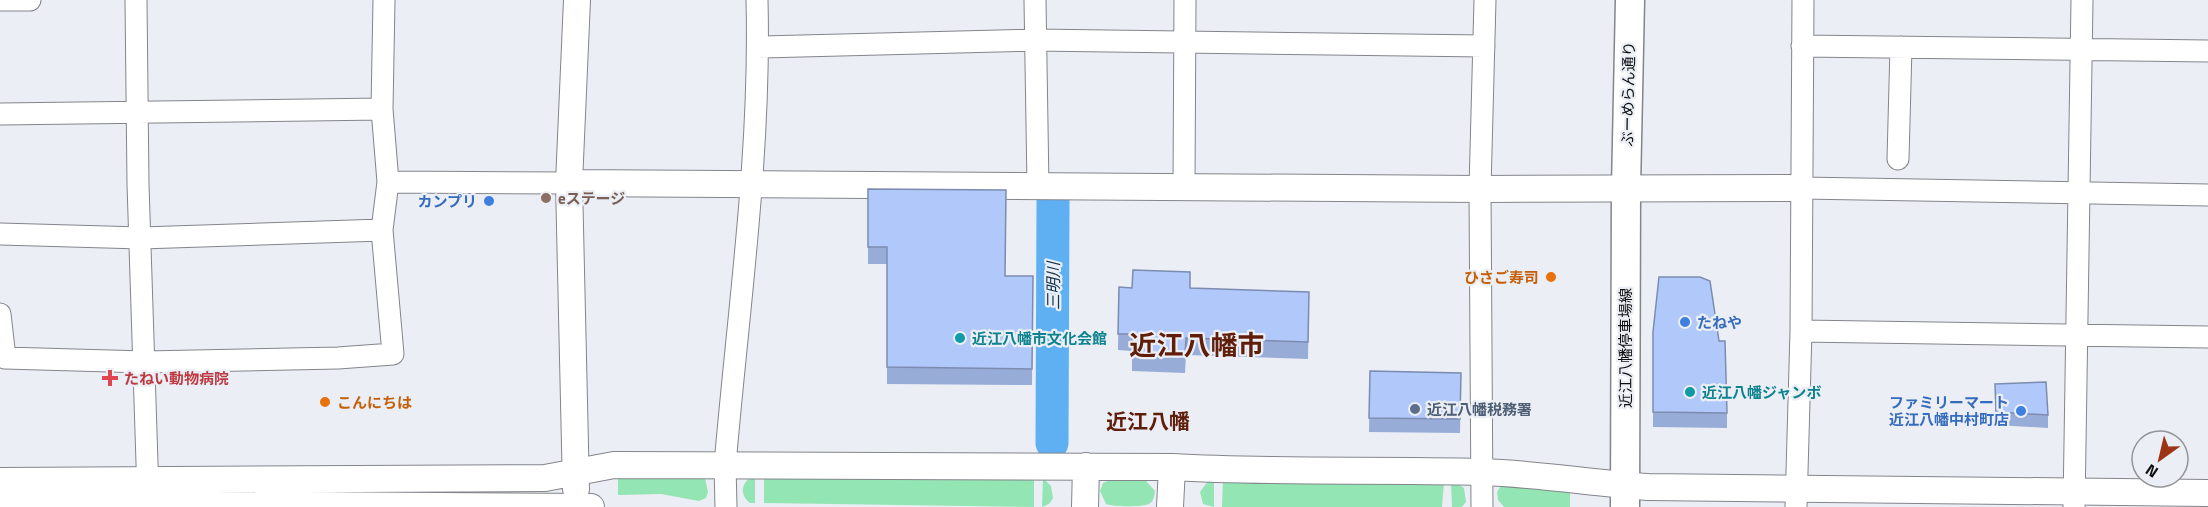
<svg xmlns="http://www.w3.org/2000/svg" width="2208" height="507" font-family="'Titillium Web','Noto Sans JP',sans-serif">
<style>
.green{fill:#93e5b4}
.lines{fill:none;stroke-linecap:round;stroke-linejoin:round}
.river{stroke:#5eb0f3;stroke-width:33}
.minor-casing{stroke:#83858b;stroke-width:23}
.tertiary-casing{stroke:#83858b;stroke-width:28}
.secondary-casing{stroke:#83858b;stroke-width:31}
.minor{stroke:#fff;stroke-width:21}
.tertiary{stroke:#fff;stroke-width:26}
.secondary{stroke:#fff;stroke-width:28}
.wall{fill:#98acd8}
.building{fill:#b1c8fb;stroke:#7c8cb0;stroke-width:1.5}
.education-dot{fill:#8d6e63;stroke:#ebeef4;stroke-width:2}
.shop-dot{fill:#3f7fe0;stroke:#ebeef4;stroke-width:2}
.food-dot{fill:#e8710a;stroke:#ebeef4;stroke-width:2}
.culture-dot{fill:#0f9aa8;stroke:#ebeef4;stroke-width:2}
.health-dot{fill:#e0444e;stroke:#ebeef4;stroke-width:2}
.service-dot{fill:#5c6f8a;stroke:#ebeef4;stroke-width:2}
.labels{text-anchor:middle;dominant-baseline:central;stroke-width:4.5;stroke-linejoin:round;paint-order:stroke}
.street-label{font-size:15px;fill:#0e0f11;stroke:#ebeef4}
.education-label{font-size:15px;font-weight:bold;fill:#785e54;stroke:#ebeef4;text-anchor:start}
.shop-label{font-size:15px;font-weight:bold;fill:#366cbe;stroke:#ebeef4;text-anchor:end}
.food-label{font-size:15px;font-weight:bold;fill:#c56008;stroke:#ebeef4;text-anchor:end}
.culture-label{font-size:15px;font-weight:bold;fill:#0d838f;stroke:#ebeef4;text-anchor:start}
.health-label{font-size:15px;font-weight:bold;fill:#be3a42;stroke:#ebeef4;text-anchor:start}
.service-label{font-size:15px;font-weight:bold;fill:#4e5e75;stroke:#ebeef4;text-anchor:start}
.water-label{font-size:16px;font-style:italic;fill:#0e314c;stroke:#ebeef4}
.district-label{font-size:21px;font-weight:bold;fill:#601e0a;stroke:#ebeef4}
.town-label{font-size:27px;font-weight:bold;fill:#601e0a;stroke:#ebeef4}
</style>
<rect width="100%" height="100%" fill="#ebeef4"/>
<path class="green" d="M618 476H696L705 478 708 492 706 498 699 501 661 494 618 495Z
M750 478H755V503H750C741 496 740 485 750 478Z
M764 478 1034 479V507L764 503Z
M1043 478 1051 486 1053 498 1049 504 1042 507Z
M1223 479 1444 483 1442 507H1222Z
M1110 480 1146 481 1155 491C1154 496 1154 501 1149 504 1142 507 1114 507 1106 504L1100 491 1103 483Z
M1208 481H1214V507L1203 504 1200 492Z
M1451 484H1458L1464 488 1466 502 1462 507H1452Z
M1502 484 1570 491V507H1504L1498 500 1497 492Z"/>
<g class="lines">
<path class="river" d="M1052 443 1053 201"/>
<g class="minor-casing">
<path id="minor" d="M0 0H30
M136 0 138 184 148 494
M1035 0 1038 187
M1802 46 2208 51
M758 47 1035 40 1484 46
M0 114 382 109
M1898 159 1901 47
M388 182 569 183
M1184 187 1185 0
M1802 188 2208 195
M0 234 141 238 382 230
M0 314 5 358 145 362 338 358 393 354 382 230 388 182 382 109 384 0
M1801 331 2208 337
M726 507 725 465C738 311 761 155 757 0
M1482 507 1480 189 1485 0
M1796 507 1801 331 1803 0
M2074 507 2082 0"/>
</g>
<g class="tertiary-casing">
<path id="tertiary" d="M569 183 1480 189 1802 188
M0 481 545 478 614 465 1172 467C1275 473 1379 469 1483 472 1539 474 1593 483 1648 487L2208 493
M576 489 569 183 577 0
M0 503 591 507
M1085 507 1086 466
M1170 507 1172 467"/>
</g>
<g class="secondary-casing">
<path id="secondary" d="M1625 507 1626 188 1630 0"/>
</g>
<use href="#minor" class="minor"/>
<use href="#tertiary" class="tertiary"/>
<use href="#secondary" class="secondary"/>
</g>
<path class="wall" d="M868 189 1006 276H1033L1032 385 887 384V264H868Z
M1119 287 1190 288 1309 292 1308 359 1186 355 1185 373 1132 371V351L1118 350Z
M1653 332 1727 413V428L1653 427Z
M1370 371 1461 373 1460 433 1369 432Z
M1995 384 2048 415V428L1996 425Z"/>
<path class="building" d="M868 189 1006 190 1005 276H1033L1032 369 887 367V247H868Z
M1133 270 1190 272V288L1309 292 1308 342 1186 338 1185 356 1132 355V334H1118L1119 287 1132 288Z
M1659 277H1700L1710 281 1719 341H1725L1727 413 1653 412V332Z
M1370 371 1461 373 1460 419 1369 418Z
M2046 382 2048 415 1996 412 1995 384Z"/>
<circle class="education-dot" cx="546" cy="198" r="6"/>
<g class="shop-dot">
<circle cx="489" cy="201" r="6"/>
<circle cx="1685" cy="322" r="6"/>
<circle cx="2021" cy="411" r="6"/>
</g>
<g class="food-dot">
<circle cx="1551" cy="277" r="6"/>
<circle cx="325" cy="402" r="6"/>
</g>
<g class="culture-dot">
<circle cx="960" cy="338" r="6"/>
<circle cx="1690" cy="392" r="6"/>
</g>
<path class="health-dot" d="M107 369h6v6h6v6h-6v6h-6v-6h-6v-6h6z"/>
<circle class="service-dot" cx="1415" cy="409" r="6"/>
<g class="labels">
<g class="street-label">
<text transform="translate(1628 94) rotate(-89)">ぶーめらん通り</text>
<text transform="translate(1625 348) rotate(-90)">近江八幡停車場線</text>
</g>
<g class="education-label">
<text x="558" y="198">eステージ</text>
</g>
<g class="shop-label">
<text x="477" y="201">カンプリ</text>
<text x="1697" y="322" text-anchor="start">たねや</text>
<text x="2009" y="402">ファミリーマート<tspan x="2009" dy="17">近江八幡中村町店</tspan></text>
</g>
<g class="food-label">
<text x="1539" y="277">ひさご寿司</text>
<text x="337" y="402" text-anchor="start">こんにちは</text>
</g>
<g class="culture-label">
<text x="972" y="338">近江八幡市文化会館</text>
<text x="1702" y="392">近江八幡ジャンボ</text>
</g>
<g class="health-label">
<text x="124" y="378">たねい動物病院</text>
</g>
<g class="service-label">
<text x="1427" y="409">近江八幡税務署</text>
</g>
<g class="water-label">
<text transform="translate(1053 286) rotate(-90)">三明川</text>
</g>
<g class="district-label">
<text x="1148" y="421">近江八幡</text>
</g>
<g class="town-label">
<text x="1197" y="344">近江八幡市</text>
</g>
</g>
<g transform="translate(2160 459) rotate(214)"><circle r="28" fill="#ebeef4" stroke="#939599" stroke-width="1.5"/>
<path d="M0-4.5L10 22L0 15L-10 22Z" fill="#9c3516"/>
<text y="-9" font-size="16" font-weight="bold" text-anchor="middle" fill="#0e0f11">N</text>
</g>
</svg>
